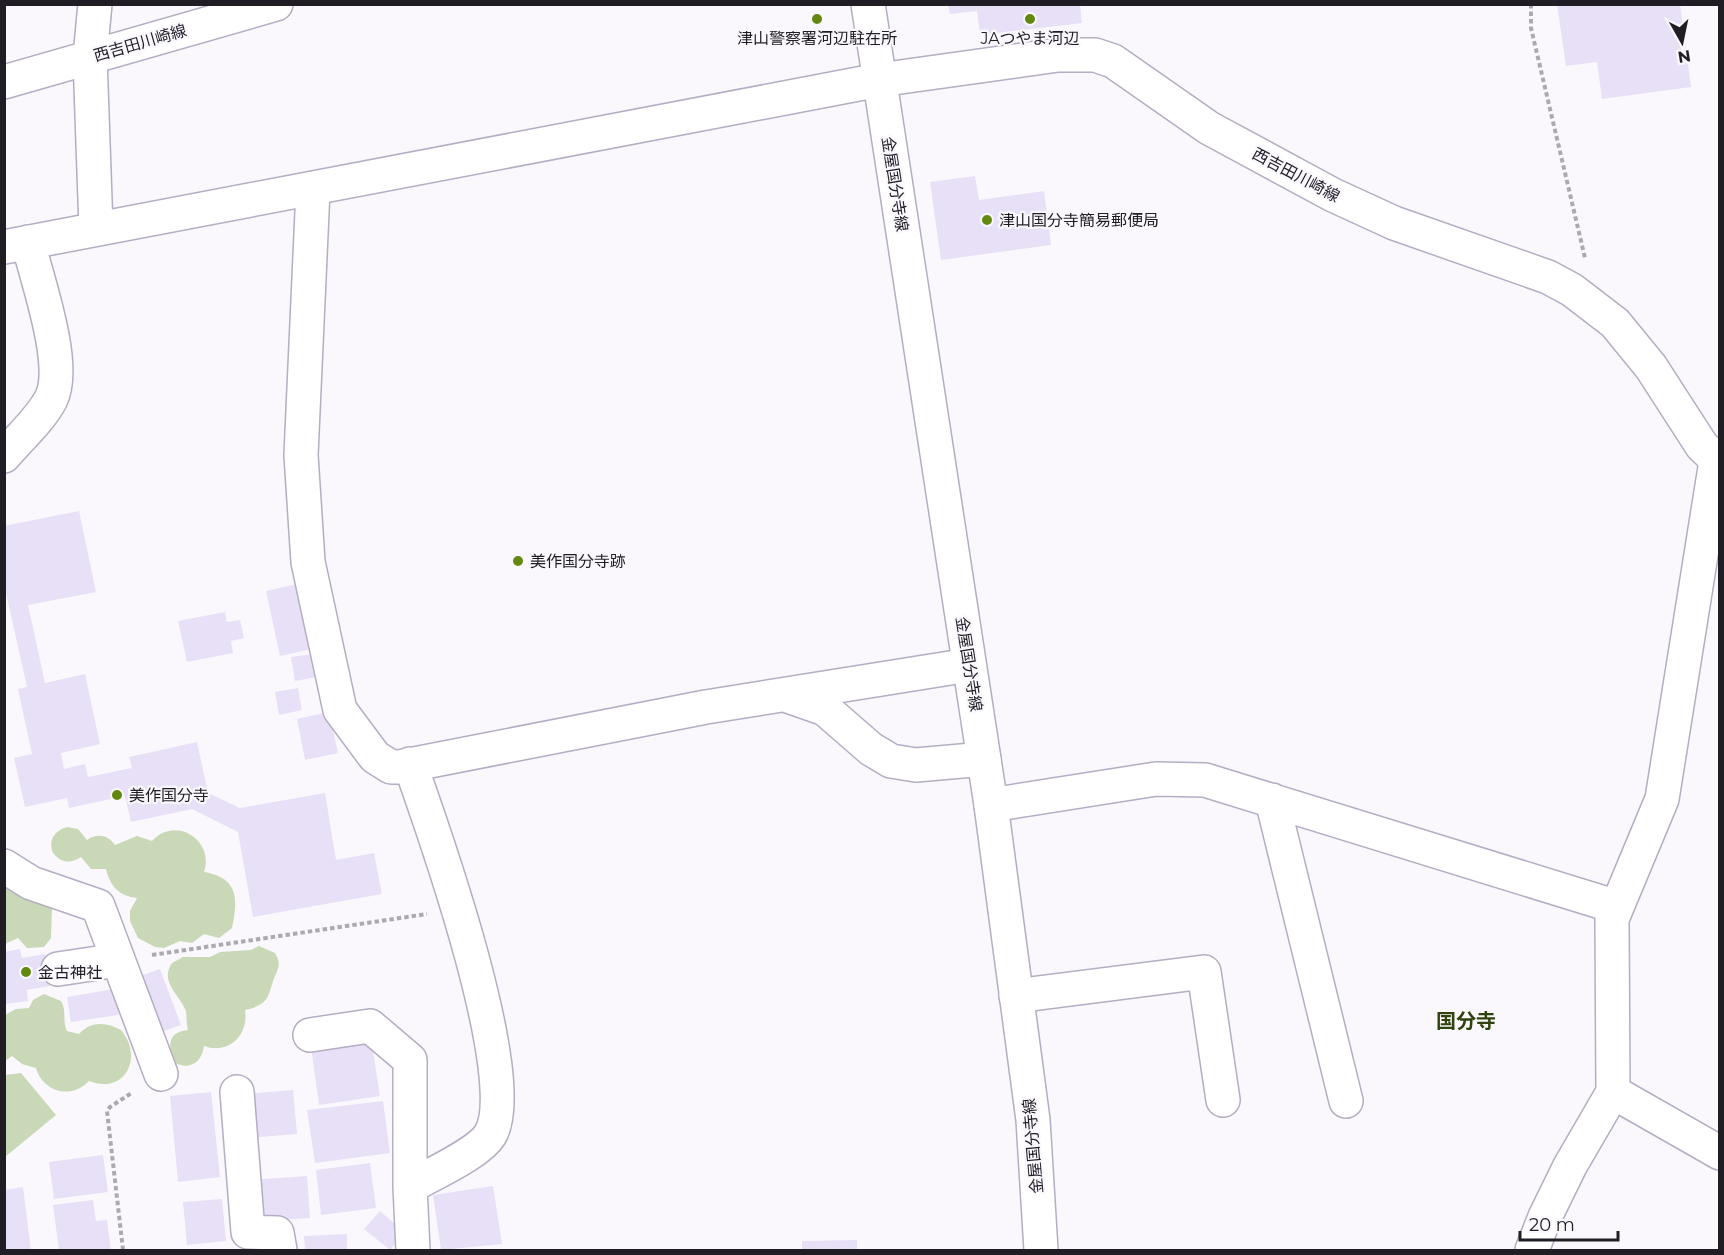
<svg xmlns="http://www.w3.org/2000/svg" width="1724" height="1255" font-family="Montserrat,'Noto Sans JP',sans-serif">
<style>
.green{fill:#c9d8b6}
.building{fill:#e7e0f7}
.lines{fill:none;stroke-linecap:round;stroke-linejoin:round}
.minor-casing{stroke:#b4adc3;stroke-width:36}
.major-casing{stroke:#b4adc3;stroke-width:36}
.path{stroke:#acaab0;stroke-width:4;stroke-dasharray:4.5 3;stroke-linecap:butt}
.minor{stroke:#fff;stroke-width:33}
.major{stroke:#fff;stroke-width:33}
.poi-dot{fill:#62880f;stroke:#faf8fd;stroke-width:2}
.labels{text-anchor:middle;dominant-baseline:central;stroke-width:4.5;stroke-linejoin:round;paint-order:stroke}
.poi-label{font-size:16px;fill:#201d25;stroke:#faf8fd;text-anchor:start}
.street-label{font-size:16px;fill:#201d25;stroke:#faf8fd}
.quarter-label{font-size:20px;font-weight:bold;fill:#30430e;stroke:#faf8fd}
</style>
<rect width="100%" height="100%" fill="#faf8fd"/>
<path class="green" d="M67 827 78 829 87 840C97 833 108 835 115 845L137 836 152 841C175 815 215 840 204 872 239 878 238 899 232 928L219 938 204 934 192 943 180 941 164 948 155 947 138 938 130 921V911L137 898C119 896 110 886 106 869H91L81 857C71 864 61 863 53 853 48 840 54 831 67 827Z
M4 885 17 891 23 898 26 896 52 906 51 938 44 947 27 948 18 938 5 944Z
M259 946 275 953C281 963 279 967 275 976 267 996 271 1004 245 1010 249 1035 229 1055 204 1046 202 1063 188 1071 174 1062 168 1046 167 1032 188 1030 186 1024 187 1016 186 1011 180 995 159 982 172 963L183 957H210L220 952 251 950Z
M44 994 61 1001C67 1011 62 1021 67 1031L79 1034C91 1021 106 1022 121 1030 144 1057 125 1095 89 1081 71 1100 43 1092 36 1068L22 1064 12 1056 5 1061V1015L16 1009 29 1008 33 1000Z
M21 1073 56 1115 5 1157V1075Z"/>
<path class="building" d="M948 4H1080L1082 23 980 35 977 11 950 14Z
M1557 4H1680L1691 87 1602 99 1597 62 1566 66Z
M975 176 979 200 1044 191 1051 245 941 260 930 182Z
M79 511 96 592 28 605 45 683 85 674 100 744 61 753 64 769 85 764 88 777 132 768 129 757 197 742 208 793 240 808 325 793 336 860 374 853 382 894 253 917 238 832 192 809 131 822 125 796 69 808 67 798 25 807 14 758 32 754 18 689 27 687 4 584V526Z
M302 583 316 648 280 656 266 591Z
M225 612 227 622 240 620 244 638 231 641 233 653 187 662 178 621Z
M313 654 317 677 295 681 291 657Z
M298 688 302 710 279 715 275 692Z
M329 712 338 753 305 760 297 719Z
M20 949 22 958 45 954 50 986 27 990 28 1001 4 1004V952Z
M160 969 181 1025 153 1035 132 979Z
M114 989 119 1015 71 1022 67 997Z
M371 1038 380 1096 319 1105 311 1047Z
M293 1090 297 1134 248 1138 245 1094Z
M211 1092 220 1177 178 1182 170 1096Z
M383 1101 390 1153 315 1163 307 1110Z
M103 1155 108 1192 54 1199 49 1162Z
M370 1163 376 1208 321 1215 316 1170Z
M307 1176 310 1218 252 1222 249 1180Z
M493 1186 502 1244 441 1250 433 1195Z
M23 1187 31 1250H4V1190Z
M222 1199 226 1241 187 1245 183 1202Z
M93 1200 96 1221 107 1220 111 1250H59L53 1205Z
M380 1211 405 1233 390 1250 364 1229Z
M347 1234V1250H305L304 1236Z
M857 1240V1250H802V1241Z"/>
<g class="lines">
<g class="minor-casing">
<path id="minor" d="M95 4 90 57 96 229
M313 190 301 455 308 562 340 710 375 757 391 767H399L706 707 969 665
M4 247 879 80
M4 456C19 438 40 420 51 399 68 365 37 280 28 242
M785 695 825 709 871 749 891 761 916 765 984 759
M410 764C433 829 523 1081 490 1135 478 1154 431 1174 410 1187L413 1250
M1272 800 1346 1101
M991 805 1156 779 1205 780 1617 907
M4 866 31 883 98 906 161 1074
M58 969 118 960
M1016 996 1204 972 1223 1100
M310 1035 370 1026 410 1060V1187
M237 1092 248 1232 277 1233 280 1250
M1613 1092 1720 1153
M1532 1250 1545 1217 1570 1166 1613 1092 1612 919 1662 799 1716 461"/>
</g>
<g class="major-casing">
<path id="major" d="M868 4 991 805 1033 1120 1041 1250
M879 80 1058 55H1095L1113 61 1209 128 1333 195 1394 223 1548 277 1572 290 1615 323 1651 367 1702 446 1720 463
M4 82 276 4"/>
</g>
<path class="path" d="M1531 4V28L1585 258
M152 955 427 914
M123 1250 107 1111 110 1107 133 1092"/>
<use href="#minor" class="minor"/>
<use href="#major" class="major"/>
</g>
<g class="poi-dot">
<circle cx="817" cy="19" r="6"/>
<circle cx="1030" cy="19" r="6"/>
<circle cx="987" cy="220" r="6"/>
<circle cx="518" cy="561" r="6"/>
<circle cx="117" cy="795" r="6"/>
<circle cx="26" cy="972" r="6"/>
</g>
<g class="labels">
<g class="poi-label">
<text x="817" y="38" text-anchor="middle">津山警察署河辺駐在所</text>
<text x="1030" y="38" text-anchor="middle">JAつやま河辺</text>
<text x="999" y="220">津山国分寺簡易郵便局</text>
<text x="530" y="561">美作国分寺跡</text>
<text x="129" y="795">美作国分寺</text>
<text x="38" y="972">金古神社</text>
</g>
<g class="street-label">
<text transform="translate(140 43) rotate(-16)">西吉田川崎線</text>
<text transform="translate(1296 175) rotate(28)">西吉田川崎線</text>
<text transform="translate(895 184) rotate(81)">金屋国分寺線</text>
<text transform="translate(969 664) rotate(81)">金屋国分寺線</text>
<text transform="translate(1033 1146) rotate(-95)">金屋国分寺線</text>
</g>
<g class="quarter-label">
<text x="1466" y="1021">国分寺</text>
</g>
</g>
<rect width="1724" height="1255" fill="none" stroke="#201d25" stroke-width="12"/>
<g transform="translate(1682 42) rotate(171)" stroke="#faf8fd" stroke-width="4.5" paint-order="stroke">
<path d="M0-4.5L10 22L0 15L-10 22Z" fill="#201d25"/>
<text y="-9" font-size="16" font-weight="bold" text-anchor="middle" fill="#201d25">N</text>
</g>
<path d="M1520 1231v9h98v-9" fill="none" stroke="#201d25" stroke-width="3"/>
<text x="1529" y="1231" font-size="18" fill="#201d25" stroke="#faf8fd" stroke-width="4.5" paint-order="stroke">20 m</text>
</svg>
